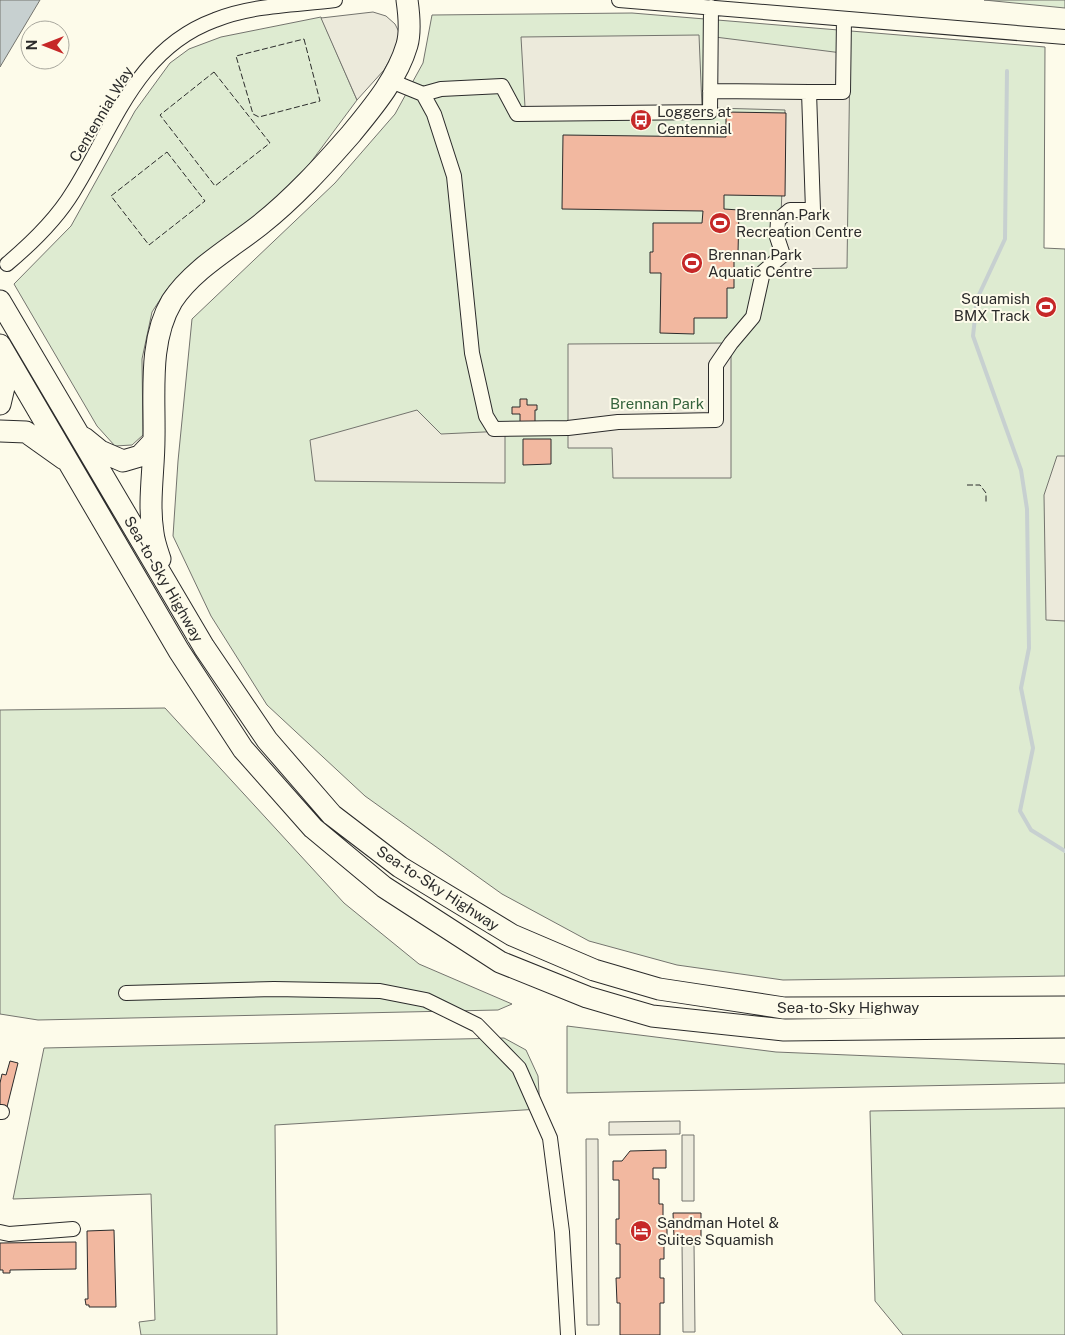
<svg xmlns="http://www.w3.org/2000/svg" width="1065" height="1335" font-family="'Public Sans',sans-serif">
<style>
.green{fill:#deebd1;stroke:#74746e}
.parking{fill:#eceadb;stroke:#74746e}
.water{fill:#c7d0d0;stroke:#74746e}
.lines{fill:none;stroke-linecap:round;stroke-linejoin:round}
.stream{stroke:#c7d0d0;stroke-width:4}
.building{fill:#f2b8a0;stroke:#2b2b2b}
.minor-casing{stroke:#2b2b2b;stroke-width:16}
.highway-casing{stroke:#2b2b2b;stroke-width:23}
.minor{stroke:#fdfbea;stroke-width:14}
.highway{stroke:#fdfbea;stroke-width:21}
.fence{stroke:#2b2b2b;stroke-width:1;stroke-dasharray:6 2.5;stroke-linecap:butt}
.labels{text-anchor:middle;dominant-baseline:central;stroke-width:4;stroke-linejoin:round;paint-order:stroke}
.poi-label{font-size:15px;fill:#2b2b2b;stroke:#fdfbea;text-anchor:start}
.street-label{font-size:15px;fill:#2b2b2b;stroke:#fdfbea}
.park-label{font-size:15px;fill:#34623c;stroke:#fdfbea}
</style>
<rect width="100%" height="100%" fill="#fdfbea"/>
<path class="green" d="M984 0H1065V8Z
M632 13 1045 47 1044 248 1065 249V976L783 980 677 965 589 941 502 894 365 796 267 705 211 616 173 536 178 461 192 319 335 183 395 114 423 63 432 15Z
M321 17 357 100 305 170 263 214 167 289 152 312 142 359 143 435 132 445 115 446 97 426 14 284 71 226 135 111 170 63 189 49 221 37Z
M165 708 344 903 419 964 512 1004 498 1010 38 1020 0 1014V710Z
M567 1026 776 1052 1065 1064V1083L567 1093Z
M504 1038 526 1050 538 1076 540 1109 275 1125 277 1335H141L139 1322 155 1320 151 1194 13 1199 44 1048Z
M1065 1108V1335H903L875 1301 870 1111Z"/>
<path class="parking" d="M373 12 386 16 395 24 399 32 398 45 384 70 357 100 321 18Z
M699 35 702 107H525L521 37Z
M715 37 850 54 847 268 779 269 785 110 715 108Z
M731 343V478H613L612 448H568V344Z
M417 410 441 434 505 431V483L315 481 310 440Z
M1057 456H1065V621L1046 620 1044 495Z
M680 1121V1134L609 1135V1122Z
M682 1135H694V1201H682Z
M586 1139H598L599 1325H587Z
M682 1243H694L695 1332H683Z"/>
<path class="water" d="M0 0H40L0 67Z"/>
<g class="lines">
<path class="stream" d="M1007 71 1005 239 977 299 973 336 1021 470 1027 509 1029 648 1021 688 1033 748 1020 811 1031 830 1065 851"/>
</g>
<path class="building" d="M726 112 786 113 785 196 724 195V209L739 210 738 253H734V288H727V318H694V334L660 333 661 273H650V252H653V223H702L703 211 562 209 563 135 726 137Z
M520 399H527V405H537V410H535V422H520V414H512V407H520Z
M523 439H551V464L523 465Z
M10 1061 18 1063 7 1107 0 1105V1083L2 1074 6 1075Z
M666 1150V1168H653V1179H659V1204H663V1219H667V1244H664V1259H660V1278H664V1303H660V1335H620V1303H617L616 1278H620V1244H616V1219H619V1180H613V1161H622L630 1151Z
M673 1213H701V1238H674Z
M114 1230 116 1307H89V1305H86L85 1299H88L87 1231Z
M76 1242V1269L10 1270V1273H3V1270H0V1243Z"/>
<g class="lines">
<g class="minor-casing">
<path id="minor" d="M619 0 1065 37
M391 81 423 94 434 114 454 176 472 353 486 416 494 429 568 428 618 422 716 420V365L731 343 753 317 763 272 783 255 777 237 778 220 790 210H813L809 92H843L844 19
M710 91 809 92
M423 94 441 89 502 86 517 114 710 112 711 7
M7 264C32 243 56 220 73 192 114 127 136 49 215 20 252 5 295 5 335 0
M126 993 274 989 380 991 426 1000 477 1025 519 1068 550 1138 562 1232 568 1335
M0 1112H2
M0 1232 9 1234 73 1229"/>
</g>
<g class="highway-casing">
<path id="highway" d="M0 301 204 647 267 740 332 815 400 867 512 935 594 970 659 989 784 1008 1065 1007
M0 345 179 651 243 749 313 828 384 887 500 962 587 997 652 1016 784 1030 1065 1027
M0 360 4 387 0 404
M0 431 26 432 64 459
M84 438 100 451 123 461 140 456 154 441
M160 559C157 550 154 542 153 533 148 502 154 470 154 439 155 394 148 341 172 301 193 269 231 248 260 225 294 198 323 166 351 134 373 107 397 79 407 45 411 31 409 14 407 0"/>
</g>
<use href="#minor" class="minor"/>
<use href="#highway" class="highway"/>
<path class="fence" d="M304 39 320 101 259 117 253 114 236 56Z
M214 72 270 143 215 186 160 115Z
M167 152 205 201 149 245 111 196Z
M967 485H980L986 493V503"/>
</g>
<defs>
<g id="bus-disc" transform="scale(1.125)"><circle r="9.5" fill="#c62828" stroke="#fdfbea"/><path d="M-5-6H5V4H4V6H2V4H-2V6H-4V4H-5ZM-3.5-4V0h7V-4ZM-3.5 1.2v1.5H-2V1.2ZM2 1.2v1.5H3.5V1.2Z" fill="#fff"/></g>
<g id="stadium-disc" transform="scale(1.125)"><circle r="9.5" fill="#c62828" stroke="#fdfbea"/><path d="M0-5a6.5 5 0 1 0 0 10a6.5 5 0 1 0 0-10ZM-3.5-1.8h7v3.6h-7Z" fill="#fff"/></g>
<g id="hotel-disc" transform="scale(1.125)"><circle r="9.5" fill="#c62828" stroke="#fdfbea"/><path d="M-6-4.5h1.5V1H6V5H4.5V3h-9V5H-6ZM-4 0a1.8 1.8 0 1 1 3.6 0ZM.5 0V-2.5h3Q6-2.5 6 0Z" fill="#fff"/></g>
</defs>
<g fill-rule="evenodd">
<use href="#bus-disc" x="641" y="120"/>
<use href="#stadium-disc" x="720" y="223"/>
<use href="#stadium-disc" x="692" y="263"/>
<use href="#stadium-disc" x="1046" y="307"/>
<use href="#hotel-disc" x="641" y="1231"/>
</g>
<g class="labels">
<g class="poi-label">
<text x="657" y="111">Loggers at<tspan x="657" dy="17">Centennial</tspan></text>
<text x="736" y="214">Brennan Park<tspan x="736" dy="17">Recreation Centre</tspan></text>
<text x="708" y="254">Brennan Park<tspan x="708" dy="17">Aquatic Centre</tspan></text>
<text x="1030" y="298" text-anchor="end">Squamish<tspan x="1030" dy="17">BMX Track</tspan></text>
<text x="657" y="1222">Sandman Hotel &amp;<tspan x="657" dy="17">Suites Squamish</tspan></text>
</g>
<g class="street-label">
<text transform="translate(101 114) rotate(-59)">Centennial Way</text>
<text transform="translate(164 579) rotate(60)">Sea-to-Sky Highway</text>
<text transform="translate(438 888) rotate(33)">Sea-to-Sky Highway</text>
<text x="848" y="1007">Sea-to-Sky Highway</text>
</g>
<g class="park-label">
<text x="657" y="403">Brennan Park</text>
</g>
</g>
<g transform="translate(45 45) rotate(270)"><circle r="24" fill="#fdfbea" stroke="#a9a89e"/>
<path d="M0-4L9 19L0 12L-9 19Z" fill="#c62828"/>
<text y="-8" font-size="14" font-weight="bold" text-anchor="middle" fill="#2b2b2b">N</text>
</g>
</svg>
